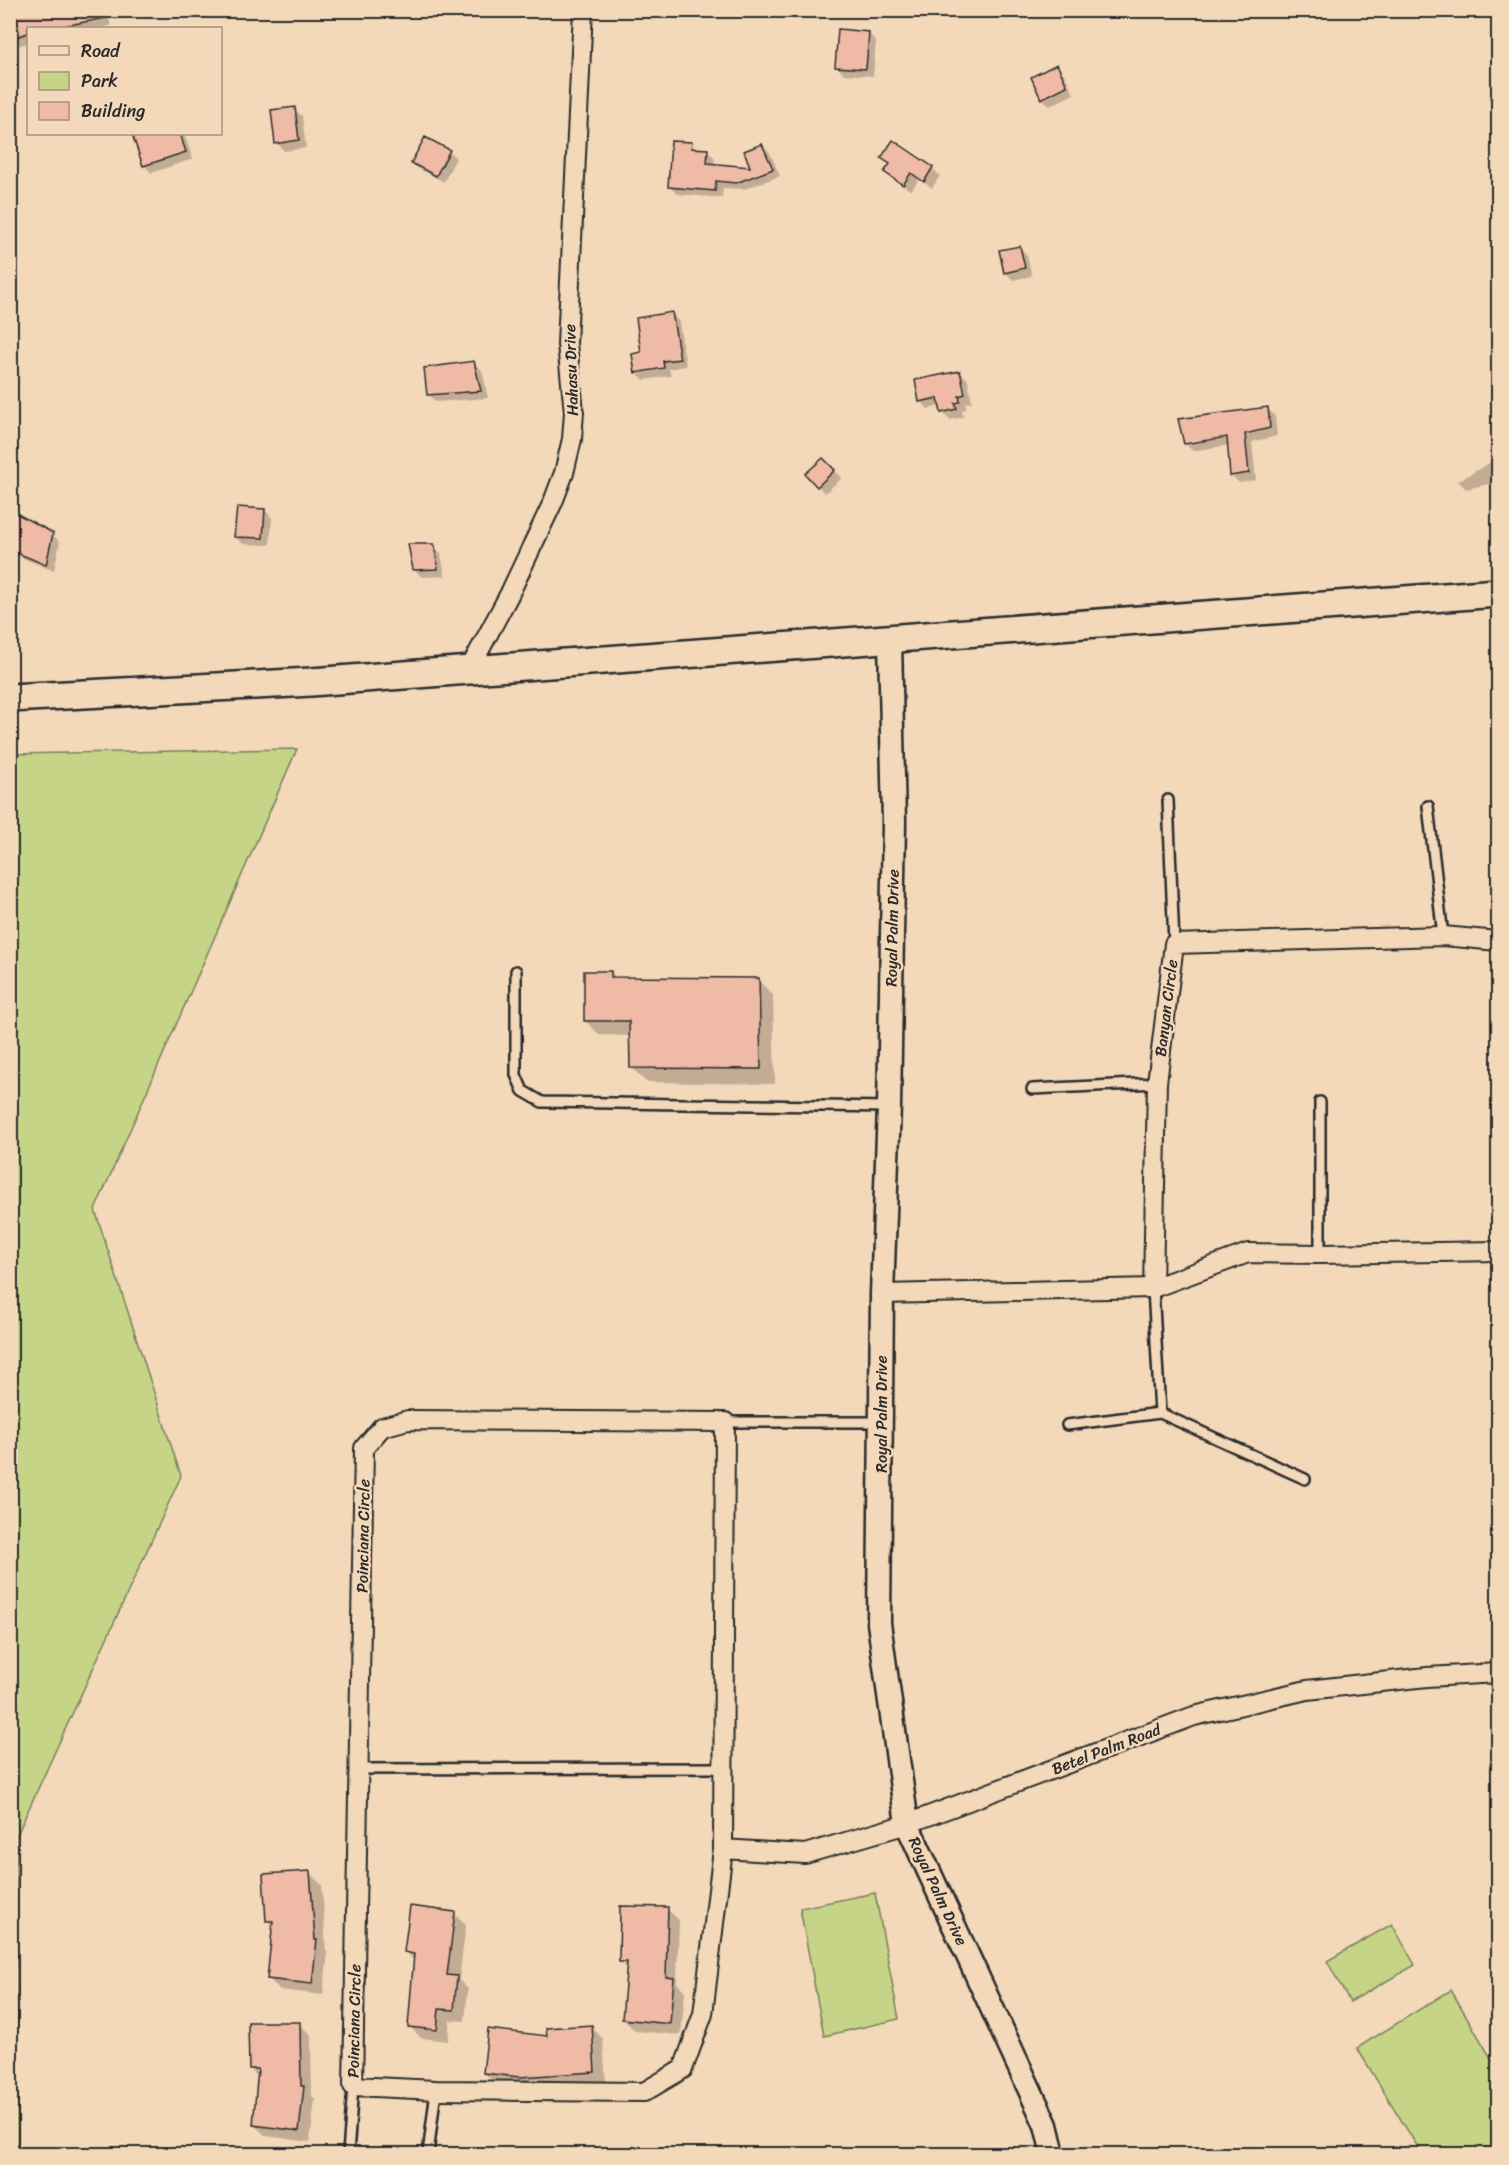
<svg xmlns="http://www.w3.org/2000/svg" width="1509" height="2165" font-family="Sriracha,sans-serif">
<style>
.green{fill:#c6d488;stroke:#78805a;stroke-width:1.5}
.shadow{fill:#0003}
.building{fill:#f0bba6;stroke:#2b2b2b;stroke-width:1.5}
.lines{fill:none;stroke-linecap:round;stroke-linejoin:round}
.service-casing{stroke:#2b2b2b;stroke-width:14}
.minor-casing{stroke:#2b2b2b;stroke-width:22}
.tertiary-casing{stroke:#2b2b2b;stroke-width:27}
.secondary-casing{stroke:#2b2b2b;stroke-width:32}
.service{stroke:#f3d9ba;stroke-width:9}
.minor{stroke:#f3d9ba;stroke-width:18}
.tertiary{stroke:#f3d9ba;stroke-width:22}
.secondary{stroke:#f3d9ba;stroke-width:27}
.labels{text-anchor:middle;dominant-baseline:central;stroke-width:5;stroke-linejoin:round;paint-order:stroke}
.street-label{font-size:16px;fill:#2b2b2b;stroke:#f3d9ba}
</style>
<rect width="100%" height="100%" fill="#f3d9ba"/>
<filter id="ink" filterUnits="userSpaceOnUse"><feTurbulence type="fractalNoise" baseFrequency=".0167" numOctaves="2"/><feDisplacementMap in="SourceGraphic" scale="12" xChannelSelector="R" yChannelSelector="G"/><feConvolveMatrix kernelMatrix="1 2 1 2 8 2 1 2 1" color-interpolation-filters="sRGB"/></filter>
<g filter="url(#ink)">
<path class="green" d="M297 749 95 1210 181 1476 16 1837 18 2154H11V754Z
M875 1893 899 2019 824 2036 800 1908Z
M1392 1924 1415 1965 1350 2002 1327 1961Z
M1451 1990 1498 2070 1497 2154H1422L1357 2048Z"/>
<path class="shadow" d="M10 10H107L111 26 97 28H28V43L10 48Z
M868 33 876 41 873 76 844 74 836 66Z
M1057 66 1064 74 1074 94 1050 106 1042 98Z
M294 109 302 116 306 148 284 151 277 143Z
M133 134H184L193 159 151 173 144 165Z
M893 142 932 168 940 176 932 188 919 179 911 191 886 172 891 166 883 158Z
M691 144 697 150 707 151 715 158 714 165 752 168 762 145 770 153 780 176 744 189 723 188 722 198 677 194 669 186Z
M449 151 456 158 444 182 421 170 413 163Z
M1019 247 1027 255 1032 276 1013 280 1005 272Z
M672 314 679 322 686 366 669 369 671 376 644 380 636 372 643 354Z
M474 363 482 370 488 398 436 402 428 394Z
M960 372 968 380 972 402 965 403 967 409 962 410 963 417 950 420 942 412 941 406 928 409 921 401Z
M1268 409 1275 416 1277 436 1252 442 1256 480 1239 483 1232 476 1229 445 1193 451 1185 444Z
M1498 458V482L1466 489 1458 481Z
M823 460 842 478 825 493 818 486Z
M265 510 272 518 270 545 243 544 235 537Z
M52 534 60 542 54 571 18 556 10 549Z
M433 546 441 554 445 576 422 577 414 570Z
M611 972 617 978 758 980 773 995 775 1084 646 1082 631 1067 630 1036 600 1035 585 1021Z
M310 1873 322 1885 326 1951 328 1953 323 1995 280 1990 268 1978 274 1927 268 1921Z
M667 1909 679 1920 677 1983 685 1991 681 2035 635 2031 623 2019 628 1969 620 1961Z
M455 1914 466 1925 459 1980 468 1989 465 2021 450 2020 448 2041 421 2038 409 2026 415 1961 405 1952Z
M299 2024 311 2035 312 2096 315 2099 310 2142 266 2136 254 2125 259 2078 250 2069Z
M592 2027 603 2039 606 2084H496L485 2073 548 2038Z"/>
<path class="building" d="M10 10H105L106 18 53 28H28V33L10 39Z
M838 29 869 32 866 69 835 67Z
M1057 64 1067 86 1041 99 1031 77Z
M295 107 299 140 275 144 271 110Z
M132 134H180L186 152 143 166Z
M425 137 450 150 436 176 411 163Z
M893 140 933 167 924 182 911 173 903 185 884 172 890 164 881 158Z
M671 141 692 142 691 148 708 149 707 163 750 167 744 151 762 144 773 169 736 183 716 181 715 191 668 187Z
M1020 246 1025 268 1004 273 999 250Z
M672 312 680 359 663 361 664 368 635 373 632 354 641 352 636 318Z
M474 361 481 391 427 395 424 368Z
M960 371 965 394 959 396 960 402 955 403 957 409 941 413 938 398 919 402 915 380Z
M1268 407 1270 428 1245 434 1249 473 1230 476 1227 437 1184 444 1178 419Z
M823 458 835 470 817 487 805 474Z
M237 507 265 509 263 538 234 537Z
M10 510 53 533 46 565 10 550Z
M408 544H434L438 569 413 570Z
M584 971H611V977L759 978 761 1069 630 1068 629 1021H584Z
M310 1871 315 1940H317L312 1984 267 1979 273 1921H266L263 1874Z
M410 1906 455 1912 447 1975 457 1976 454 2010 439 2009 437 2030 408 2027 414 1954 404 1952Z
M620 1906 668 1907 666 1977 674 1978 670 2024 622 2019 627 1962H619Z
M248 2022H300L301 2086H304L299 2131 253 2125 258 2069H249Z
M592 2025 595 2072 520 2077 483 2073 488 2029 547 2036 546 2028Z"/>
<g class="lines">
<g class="service-casing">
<path id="service" d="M1168 800 1174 944
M1428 806 1443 936
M516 971V1075L523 1091 542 1102 888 1107
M1032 1089 1157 1083
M1320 1102V1254
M1160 1413 1305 1479
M725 1422H881
M1067 1425 1160 1413 1153 1288
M359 1769 722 1768
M348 2154 353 2086
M428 2154 436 2090"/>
</g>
<g class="minor-casing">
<path id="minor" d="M469 670 509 595 553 502 564 473 572 439 574 412 567 344 583 10
M1153 1288 1157 1083 1174 944 1443 936 1498 941
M882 1294 1153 1288 1248 1253 1320 1254 1498 1251
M408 1420 725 1422 723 1849 703 2014 683 2069 644 2092 436 2090 353 2086 364 1448 382 1427Z
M723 1849 805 1854 907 1824 1194 1716 1307 1690 1427 1677 1498 1673"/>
</g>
<g class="tertiary-casing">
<path id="tertiary" d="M890 640 894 822 889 1107 882 1294 879 1623 907 1824 1046 2125 1053 2154"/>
</g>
<g class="secondary-casing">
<path id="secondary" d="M10 698 311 682 1498 593"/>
</g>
<use href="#service" class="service"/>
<use href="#minor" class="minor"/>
<use href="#tertiary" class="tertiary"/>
<use href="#secondary" class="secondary"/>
</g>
</g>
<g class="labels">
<g class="street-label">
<text transform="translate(571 370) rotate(-92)">Hahasu Drive</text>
<text transform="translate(892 928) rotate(-89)">Royal Palm Drive</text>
<text transform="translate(1166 1008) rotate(-83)">Banyan Circle</text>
<text transform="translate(881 1414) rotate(-90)">Royal Palm Drive</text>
<text transform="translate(363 1536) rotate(-89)">Poinciana Circle</text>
<text transform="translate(1106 1749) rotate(-21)">Betel Palm Road</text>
<text transform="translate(938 1891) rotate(65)">Royal Palm Drive</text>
<text transform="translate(354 2021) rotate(-89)">Poinciana Circle</text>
</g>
</g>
<rect width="1509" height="2165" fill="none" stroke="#f3d9ba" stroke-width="36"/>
<rect x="18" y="18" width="1473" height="2129" fill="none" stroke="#2b2b2b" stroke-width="2" filter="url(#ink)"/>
<rect x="27" y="27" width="195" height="108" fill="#f3d9ba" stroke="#a39381" stroke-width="1.5"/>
<rect x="39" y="46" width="30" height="9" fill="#f3d9ba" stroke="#a39381" stroke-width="1.5"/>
<text x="81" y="57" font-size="18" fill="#2b2b2b">Road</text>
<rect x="39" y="72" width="30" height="18" fill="#c6d488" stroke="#a39381" stroke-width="1.5"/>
<text x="81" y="87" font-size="18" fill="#2b2b2b">Park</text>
<rect x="39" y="102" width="30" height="18" fill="#f0bba6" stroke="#a39381" stroke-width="1.5"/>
<text x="81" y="117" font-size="18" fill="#2b2b2b">Building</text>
</svg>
